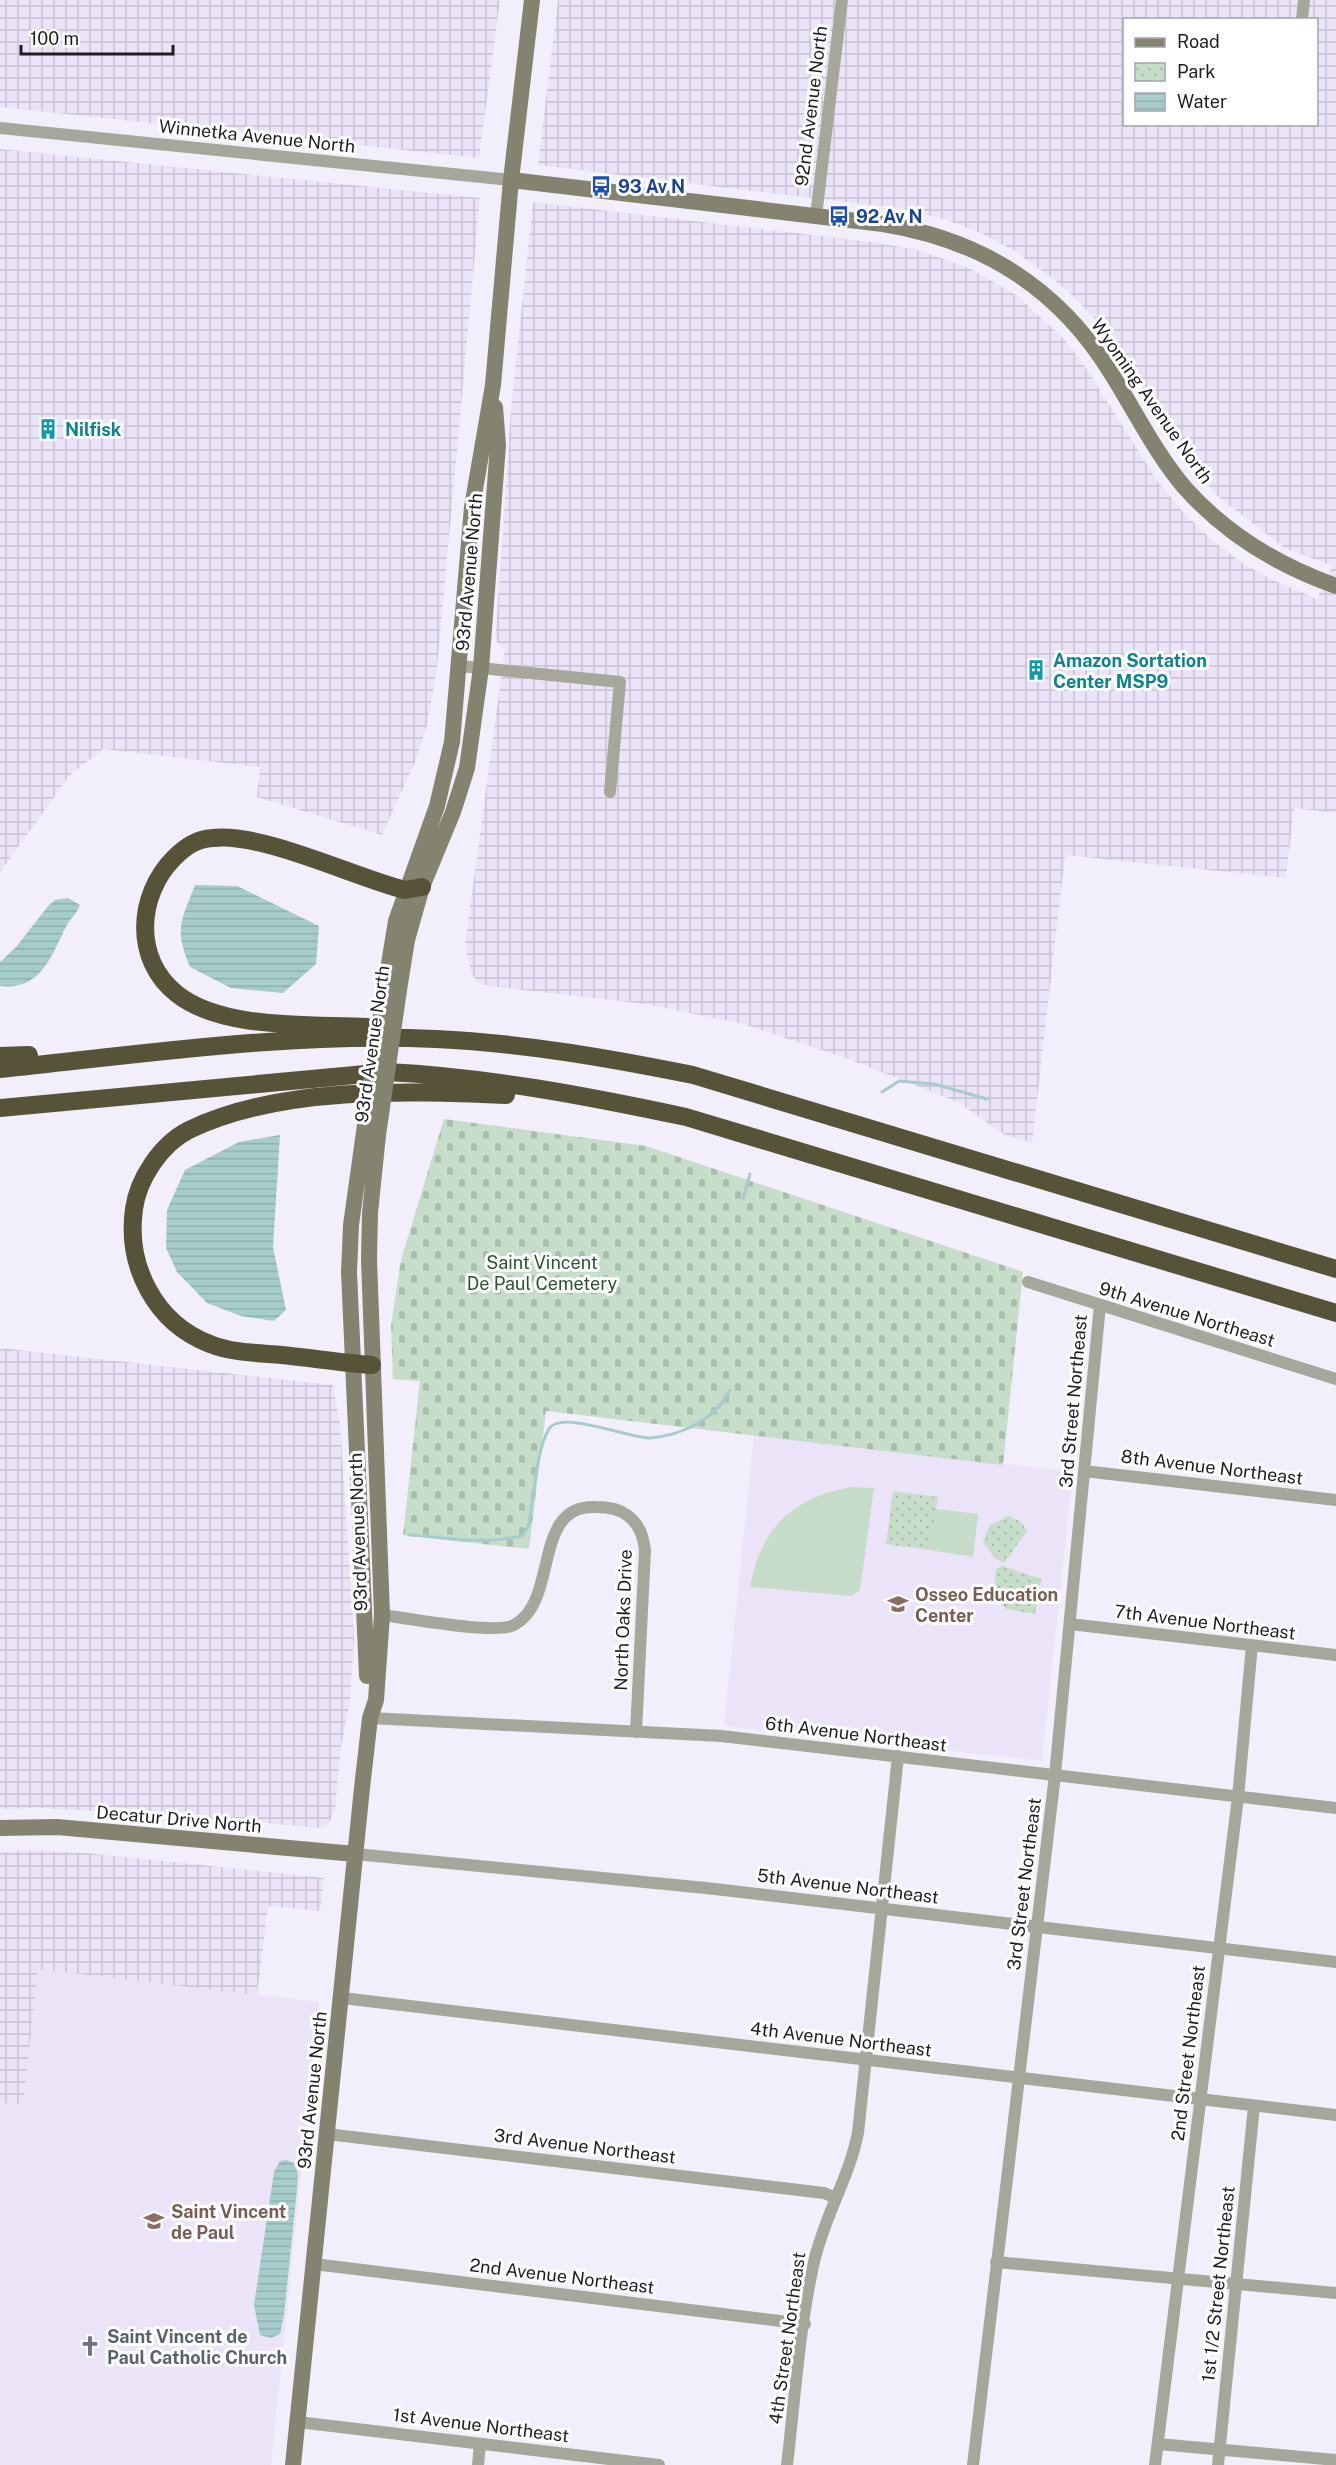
<svg xmlns="http://www.w3.org/2000/svg" width="1336" height="2465" font-family="'Public Sans',sans-serif">
<style>
.built{fill:#ebe3f7}
.industrial{fill:url(#industrial-grid);fill-rule:evenodd}
.cemetery{fill:url(#cemetery-stones)}
.park{fill:url(#park-dots)}
.pitch{fill:#c5ddc9}
.water{fill:url(#water-rules)}
.lines{fill:none;stroke-linecap:round;stroke-linejoin:round}
.stream{stroke:#a6cccc;stroke-width:3}
.street{stroke:#a7a69a;stroke-width:12}
.secondary{stroke:#848370;stroke-width:16}
.highway{stroke:#565339;stroke-width:18}
.secondary-bridge{stroke:#848370;stroke-width:16}
.labels{text-anchor:middle;dominant-baseline:central;stroke-width:6;stroke-linejoin:round;paint-order:stroke}
.street-label{font-size:18px;fill:#1f1e22;stroke:#fff}
.transit-label{font-size:18px;font-weight:bold;fill:#164399;stroke:#fff;text-anchor:start}
.culture-label{font-size:18px;font-weight:bold;fill:#0d838f;stroke:#fff;text-anchor:start}
.park-label{font-size:18px;fill:#2a5333;stroke:#fff}
.education-label{font-size:18px;font-weight:bold;fill:#785e54;stroke:#fff;text-anchor:start}
.worship-label{font-size:18px;font-weight:bold;fill:#5b616d;stroke:#fff;text-anchor:start}
</style>
<defs>
<pattern id="industrial-grid" width="8" height="8" patternUnits="userSpaceOnUse" patternTransform="scale(1.5)"><rect width="8" height="8" fill="#ebe3f7"/><path d="M0 4h8M4 0v8" fill="none" stroke="#c9c2d3"/></pattern>
<pattern id="cemetery-stones" width="16" height="16" patternUnits="userSpaceOnUse" patternTransform="scale(1.5)"><rect width="16" height="16" fill="#c5ddc9"/><path d="M2 7V4a2 2 0 0 1 4 0v3zM10 15v-3a2 2 0 0 1 4 0v3z" fill="#a9bdac"/></pattern>
<pattern id="park-dots" width="8" height="8" patternUnits="userSpaceOnUse" patternTransform="scale(1.5)"><rect width="8" height="8" fill="#c5ddc9"/><path d="M2 2h.1M6 6h.1" fill="none" stroke="#a9bdac" stroke-width="1.8" stroke-linecap="round"/></pattern>
<pattern id="water-rules" width="6" height="5" patternUnits="userSpaceOnUse" patternTransform="scale(1.5)"><rect width="6" height="5" fill="#a6cccc"/><path d="M0 2.5h6" fill="none" stroke="#8eafaf"/></pattern>
</defs>
<rect width="100%" height="100%" fill="#f3eefb"/>
<path class="built" d="M754 1435 1073 1472 1042 1761 724 1726Z
M38 1968 319 2002 271 2465H0V2103L23 2105Z"/>
<path class="industrial" d="M0 0H500L479 158 0 107Z
M558 0H1336V813L1294 808 1286 878 1065 855 1032 1143 1005 1135 958 1102 848 1059 743 1024 646 1004 489 986 481 984 472 975 465 946 505 649 496 641V631L511 409 533 202 871 242 914 249 967 267 1016 295 1064 339 1084 365 1158 482 1183 512 1214 542 1245 565 1275 581 1317 599 1332 566 1285 548 1215 494 1183 451 1106 330 1072 295 1047 274 1013 250 983 234 944 219 903 209 538 165ZM1124 20H1316V124H1124Z
M0 149 480 198 437 668 427 725 415 762 382 835 257 797 260 767 103 749 70 775 0 872Z
M0 1348 333 1385 340 1424 354 1637 350 1701 341 1746 335 1809 328 1825 322 1828 199 1817 39 1808 0 1809Z
M21 1850 87 1853 324 1878 320 1911 268 1906 257 1995 38 1969 23 2105 0 2103V1853Z"/>
<path class="cemetery" d="M444 1119 646 1146 1023 1272 1003 1465 546 1411 529 1549 403 1535 420 1381 393 1379 391 1325 401 1260Z"/>
<path class="park" d="M893 1491 938 1497 930 1550 886 1544Z
M1009 1516 1021 1522 1027 1531 1004 1563 995 1558 983 1542 990 1525Z
M1002 1566 1041 1579 1035 1614 1006 1609 994 1595 996 1569Z"/>
<path class="pitch" d="M851 1487 874 1488 860 1590 852 1596 750 1587C761 1528 792 1498 851 1487Z
M936 1509 978 1514 973 1557 930 1550Z"/>
<path class="water" d="M195 885 237 886 319 926 316 964 283 993 231 988 190 967C174 929 181 922 195 885Z
M68 898 80 905C77 913 71 918 67 925 51 955 42 991 0 986V962L16 947 49 905 55 900Z
M280 1135 273 1247 286 1310 274 1321 241 1316 207 1303 177 1272 166 1248 167 1210 185 1170 239 1142Z
M286 2160 294 2163 298 2174 297 2189 284 2315 280 2334 271 2338 260 2335 254 2305 274 2172 280 2161Z"/>
<g class="lines">
<path class="stream" d="M882 1092 899 1081 934 1084 987 1099
M743 1199 750 1174
M409 1535C446 1537 487 1546 523 1535L529 1524C533 1500 537 1447 549 1429 560 1409 631 1439 650 1438 683 1435 716 1419 730 1390"/>
<path class="street" d="M1302 20 1304 0
M0 128 511 180
M816 216 842 0
M460 666 620 682 610 792
M1028 1282 1336 1379
M1084 1471 1336 1500
M382 1615C407 1618 496 1635 514 1625 560 1601 531 1504 596 1507 607 1507 618 1508 627 1515 639 1524 643 1535 645 1550L636 1732
M1070 1624 1336 1655
M370 1718 721 1736 1336 1808
M355 1854 706 1888 1336 1962
M342 1998 1336 2115
M327 2134 824 2193 836 2198
M996 2262 1336 2293
M314 2264 805 2324
M298 2422 659 2465
M1158 2444 1336 2460
M478 2465 480 2444
M787 2465C795 2398 799 2328 814 2262 824 2217 849 2178 858 2133L898 1756
M973 2465 1055 1775 1100 1305
M1155 2465 1238 1797 1252 1645
M1218 2465 1254 2106"/>
<path class="secondary" d="M511 180 883 224C982 240 1058 287 1111 373 1135 411 1156 454 1185 488 1227 535 1277 565 1336 586
M385 988 396 921 437 806 452 742 472 507 493 385 511 180 532 0
M399 990 407 940 422 887 453 812 467 768 481 668 498 445 495 407
M364 1132 351 1225 349 1272 367 1676
M0 1828 57 1827 355 1854
M293 2465 362 1788 370 1718 376 1700 382 1615 369 1259 370 1213 378 1135"/>
<path class="highway" d="M367 1027C311 1024 222 1030 177 994 133 960 137 895 174 858 185 847 196 839 213 838 261 832 354 877 405 890L422 887
M0 1056 29 1055
M0 1069C144 1054 291 1032 436 1039 523 1043 608 1058 693 1075L1336 1269
M0 1108 387 1072C488 1077 587 1096 686 1117L1336 1313
M372 1365C342 1363 312 1358 282 1355 259 1353 232 1353 210 1344 155 1323 126 1266 134 1209 138 1179 161 1144 189 1130 280 1086 407 1091 506 1095"/>
<path class="secondary-bridge" d="M364 1132 385 988
M378 1135 399 990"/>
</g>
<defs>
<g id="bus-bare" transform="scale(1.62)"><path d="M-5-6H5V4H4V6H2V4H-2V6H-4V4H-5ZM-3.5-4V0h7V-4ZM-3.5 1.2v1.5H-2V1.2ZM2 1.2v1.5H3.5V1.2Z" fill="#1a4fb4" stroke="#fff" stroke-width="2.5" paint-order="stroke"/></g>
<g id="building-bare" transform="scale(1.62)"><path d="M-4-6H4V6H1V3H-1V6H-4ZM-2.5-4.3h1.7v1.8h-1.7ZM.8-4.3h1.7v1.8H.8ZM-2.5-1h1.7V.8h-1.7ZM.8-1h1.7V.8H.8Z" fill="#0f9aa8" stroke="#fff" stroke-width="2.5" paint-order="stroke"/></g>
<g id="school-bare" transform="scale(1.62)"><path d="M0-5L7-2L0 1L-7-2ZM-4 1L0 2.5L4 1V4Q0 6-4 4Z" fill="#8d6e63" stroke="#fff" stroke-width="2.5" paint-order="stroke"/></g>
<g id="church-bare" transform="scale(1.62)"><path d="M-1.2-6h2.4v3.5h3.3v2.4h-3.3V6h-2.4V-.1h-3.3v-2.4h3.3Z" fill="#6b7280" stroke="#fff" stroke-width="2.5" paint-order="stroke"/></g>
</defs>
<g fill-rule="evenodd">
<use href="#bus-bare" x="601" y="186"/>
<use href="#bus-bare" x="839" y="216"/>
<use href="#building-bare" x="48" y="429"/>
<use href="#building-bare" x="1036" y="670"/>
<use href="#school-bare" x="898" y="1604"/>
<use href="#school-bare" x="154" y="2221"/>
<use href="#church-bare" x="90" y="2346"/>
</g>
<g class="labels">
<g class="street-label">
<text transform="translate(811 106) rotate(-83)">92nd Avenue North</text>
<text transform="translate(257 136) rotate(6)">Winnetka Avenue North</text>
<text transform="translate(1152 401) rotate(55)">Wyoming Avenue North</text>
<text transform="translate(469 572) rotate(-85)">93rd Avenue North</text>
<text transform="translate(372 1044) rotate(-82)">93rd Avenue North</text>
<text transform="translate(1187 1314) rotate(17)">9th Avenue Northeast</text>
<text transform="translate(1073 1401) rotate(-85)">3rd Street Northeast</text>
<text transform="translate(1212 1467) rotate(7)">8th Avenue Northeast</text>
<text transform="translate(358 1532) rotate(-92)">93rd Avenue North</text>
<text transform="translate(623 1620) rotate(-88)">North Oaks Drive</text>
<text transform="translate(1205 1622) rotate(7)">7th Avenue Northeast</text>
<text transform="translate(856 1734) rotate(7)">6th Avenue Northeast</text>
<text transform="translate(179 1819) rotate(5)">Decatur Drive North</text>
<text transform="translate(1024 1884) rotate(-83)">3rd Street Northeast</text>
<text transform="translate(848 1886) rotate(7)">5th Avenue Northeast</text>
<text transform="translate(841 2039) rotate(7)">4th Avenue Northeast</text>
<text transform="translate(1188 2053) rotate(-83)">2nd Street Northeast</text>
<text transform="translate(312 2090) rotate(-84)">93rd Avenue North</text>
<text transform="translate(585 2146) rotate(7)">3rd Avenue Northeast</text>
<text transform="translate(562 2276) rotate(7)">2nd Avenue Northeast</text>
<text transform="translate(1218 2284) rotate(-84)">1st 1/2 Street Northeast</text>
<text transform="translate(787 2338) rotate(-82)">4th Street Northeast</text>
<text transform="translate(481 2425) rotate(7)">1st Avenue Northeast</text>
</g>
<g class="transit-label">
<text x="618" y="186">93 Av N</text>
<text x="856" y="216">92 Av N</text>
</g>
<g class="culture-label">
<text x="65" y="429">Nilfisk</text>
<text x="1053" y="660">Amazon Sortation<tspan x="1053" dy="21">Center MSP9</tspan></text>
</g>
<g class="park-label">
<text x="542" y="1262">Saint Vincent<tspan x="542" dy="21">De Paul Cemetery</tspan></text>
</g>
<g class="education-label">
<text x="915" y="1594">Osseo Education<tspan x="915" dy="21">Center</tspan></text>
<text x="171" y="2211">Saint Vincent<tspan x="171" dy="21">de Paul</tspan></text>
</g>
<g class="worship-label">
<text x="107" y="2336">Saint Vincent de<tspan x="107" dy="21">Paul Catholic Church</tspan></text>
</g>
</g>
<rect x="1123" y="18" width="195" height="108" fill="#ffffff" stroke="#a5a5a7" stroke-width="1.5"/>
<rect x="1135" y="38" width="30" height="9" fill="#848370" stroke="#a5a5a7" stroke-width="1.5"/>
<text x="1177" y="48" font-size="18" fill="#1f1e22">Road</text>
<rect x="1135" y="63" width="30" height="18" fill="url(#park-dots)" stroke="#a5a5a7" stroke-width="1.5"/>
<text x="1177" y="78" font-size="18" fill="#1f1e22">Park</text>
<rect x="1135" y="93" width="30" height="18" fill="url(#water-rules)" stroke="#a5a5a7" stroke-width="1.5"/>
<text x="1177" y="108" font-size="18" fill="#1f1e22">Water</text>
<path d="M21 45v9h152v-9" fill="none" stroke="#1f1e22" stroke-width="3"/>
<text x="30" y="45" font-size="18" fill="#1f1e22" stroke="#ffffff" stroke-width="4.5" paint-order="stroke">100 m</text>
</svg>
